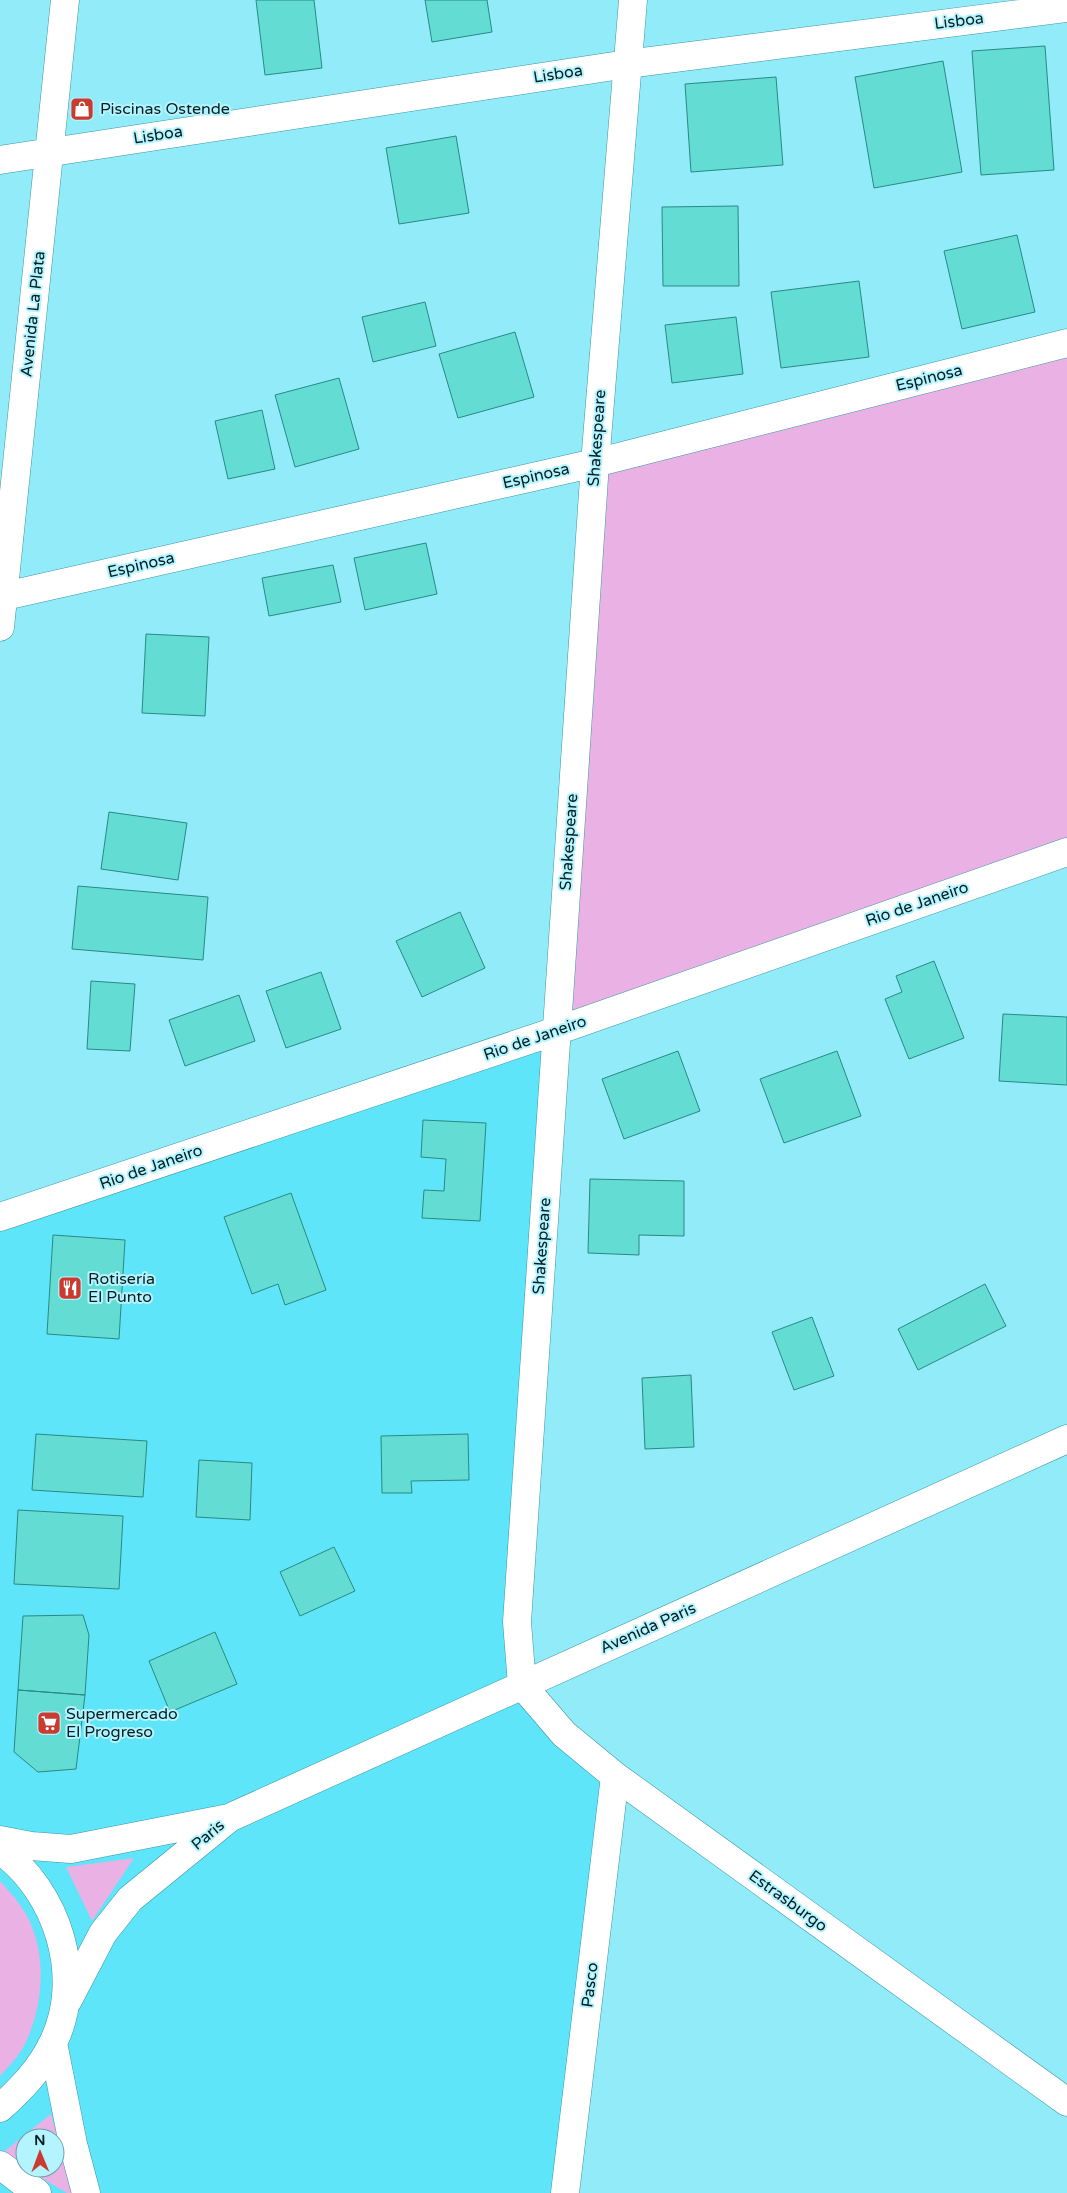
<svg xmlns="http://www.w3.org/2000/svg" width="1067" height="2193" font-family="'Varela Round',sans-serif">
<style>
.built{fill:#5ee5f9;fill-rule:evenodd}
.green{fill:#eab1e5;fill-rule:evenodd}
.building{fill:#63dcd3;stroke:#298984}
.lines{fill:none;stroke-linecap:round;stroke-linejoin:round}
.minor-casing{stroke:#3b96a4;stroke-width:29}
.secondary-casing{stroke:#3b96a4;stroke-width:29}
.minor{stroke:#fff;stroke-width:28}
.secondary{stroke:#fff;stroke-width:28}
.labels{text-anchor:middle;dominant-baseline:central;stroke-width:4;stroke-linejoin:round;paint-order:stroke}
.street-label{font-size:16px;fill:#041e22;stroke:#b4f4ff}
.poi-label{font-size:16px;fill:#041e22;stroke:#b4f4ff;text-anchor:start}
</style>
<rect width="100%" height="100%" fill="#92ebf9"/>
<path class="built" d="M556 1031 522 1685 615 1776 566 2193H0V1217ZM25 2138H55V2168H25Z"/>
<path class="green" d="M1067 343V852L556 1031 595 463Z
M134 1858 92 1921 66 1867Z
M0 1881C7 1889 14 1896 20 1905 49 1945 45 2004 24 2046 18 2057 8 2067 0 2076Z
M51 2114 72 2193H67L1 2154ZM25 2138H55V2168H25Z"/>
<path class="building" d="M256 0H314L322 68 265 75Z
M425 0H487L492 32 432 42Z
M1045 46 1054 170 981 175 972 51Z
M943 61 962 172 874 188 855 77Z
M776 77 783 165 691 172 685 84Z
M456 136 469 213 399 224 386 148Z
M738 206 739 286H663L662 207Z
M1017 235 1035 312 962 329 944 251Z
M859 281 869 357 781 368 771 292Z
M425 302 436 346 373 362 362 317Z
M736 317 743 374 672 383 665 325Z
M515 332 534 397 458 418 439 354Z
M339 378 359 449 295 467 275 395Z
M262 410 275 469 228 479 215 421Z
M426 543 437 594 365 610 354 558Z
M333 565 341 602 269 616 262 578Z
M146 634 209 637 205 716 142 713Z
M109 812 187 823 178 880 101 869Z
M78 886 208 897 203 960 72 949Z
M460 912 485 968 422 997 396 941Z
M934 961 964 1038 909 1059 885 999 902 992 896 976Z
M321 972 341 1029 286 1048 266 991Z
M91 981 135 984 130 1051 87 1049Z
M239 995 255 1041 185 1066 169 1020Z
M1003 1014 1067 1017V1085L999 1081Z
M678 1051 700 1111 624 1139 602 1079Z
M837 1051 861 1116 784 1143 760 1079Z
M423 1120 486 1123 480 1221 422 1218 424 1190 444 1191 446 1159 421 1157Z
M590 1179 684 1181V1236L639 1235V1255L588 1253Z
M291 1193 326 1290 285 1305 278 1284 252 1294 224 1217Z
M53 1235 125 1240 119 1339 47 1334Z
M985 1284 1006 1326 918 1370 898 1329Z
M812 1317 834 1376 794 1390 772 1332Z
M691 1375 694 1447 645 1449 642 1378Z
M36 1434 147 1441 143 1497 32 1490Z
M468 1434 469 1480 411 1481 412 1493H382L381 1436Z
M199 1460 252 1463 250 1520 196 1517Z
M18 1510 123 1516 119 1589 14 1584Z
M334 1547 355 1591 300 1616 280 1572Z
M83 1615 89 1635 85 1695 18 1690 23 1616Z
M215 1632 237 1684 170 1712 149 1661Z
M18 1690 85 1695 76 1769 38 1772 14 1752Z"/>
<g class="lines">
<g class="minor-casing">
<path id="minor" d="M633 0 595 463 517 1622 522 1685 564 1734 615 1776 1067 2102
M0 160 627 64 1067 8
M0 597 595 463 1067 343
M0 1217 556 1031 1067 852
M565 2193 615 1776"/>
</g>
<g class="secondary-casing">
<path id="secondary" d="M0 627 65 0
M0 1840 31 1846 71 1849 229 1818 1067 1439
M0 1850C58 1891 85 1978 53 2043 40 2070 22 2088 0 2108
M68 2000 103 1933 130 1899 227 1820
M53 2043 73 2144 86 2193
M0 2165 37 2193"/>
</g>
<use href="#minor" class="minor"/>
<use href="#secondary" class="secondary"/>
</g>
<defs>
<g id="shop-square" transform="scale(1.25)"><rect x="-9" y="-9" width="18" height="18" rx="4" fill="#c83b2e" stroke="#b4f4ff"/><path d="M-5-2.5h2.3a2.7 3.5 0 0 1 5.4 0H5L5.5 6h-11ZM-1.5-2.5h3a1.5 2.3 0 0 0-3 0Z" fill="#fff"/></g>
<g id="restaurant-square" transform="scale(1.25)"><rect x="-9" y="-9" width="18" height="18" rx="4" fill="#c83b2e" stroke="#b4f4ff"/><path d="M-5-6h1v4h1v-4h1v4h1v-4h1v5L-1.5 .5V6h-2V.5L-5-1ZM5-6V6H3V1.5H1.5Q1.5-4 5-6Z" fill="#fff"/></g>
<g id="supermarket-square" transform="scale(1.25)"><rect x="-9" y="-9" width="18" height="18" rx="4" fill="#c83b2e" stroke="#b4f4ff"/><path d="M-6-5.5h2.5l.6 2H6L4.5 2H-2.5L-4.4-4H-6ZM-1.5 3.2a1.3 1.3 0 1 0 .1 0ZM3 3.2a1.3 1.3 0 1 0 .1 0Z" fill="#fff"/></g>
</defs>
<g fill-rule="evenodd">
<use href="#shop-square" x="82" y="109"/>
<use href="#restaurant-square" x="70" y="1288"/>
<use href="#supermarket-square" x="49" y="1723"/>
</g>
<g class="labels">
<g class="street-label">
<text transform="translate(959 21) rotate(-7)">Lisboa</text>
<text transform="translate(558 74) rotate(-9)">Lisboa</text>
<text transform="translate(158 135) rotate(-9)">Lisboa</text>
<text transform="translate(33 314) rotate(-84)">Avenida La Plata</text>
<text transform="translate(929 378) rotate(-14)">Espinosa</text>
<text transform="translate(597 438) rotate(-86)">Shakespeare</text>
<text transform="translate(536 476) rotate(-13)">Espinosa</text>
<text transform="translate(141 565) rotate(-13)">Espinosa</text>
<text transform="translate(569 842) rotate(-86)">Shakespeare</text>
<text transform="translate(917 904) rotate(-19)">Rio de Janeiro</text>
<text transform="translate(535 1038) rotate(-19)">Rio de Janeiro</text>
<text transform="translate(151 1167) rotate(-19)">Rio de Janeiro</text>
<text transform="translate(542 1246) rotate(-86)">Shakespeare</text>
<text transform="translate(648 1628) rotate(-24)">Avenida Paris</text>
<text transform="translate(208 1835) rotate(-40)">Paris</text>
<text transform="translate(788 1901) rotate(36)">Estrasburgo</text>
<text transform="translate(590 1985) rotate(-83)">Pasco</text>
</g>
<g class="poi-label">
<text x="100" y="109">Piscinas Ostende</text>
<text x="88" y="1279">Rotisería<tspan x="88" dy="18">El Punto</tspan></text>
<text x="66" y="1714">Supermercado<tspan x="66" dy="18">El Progreso</tspan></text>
</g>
</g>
<g transform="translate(40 2153) rotate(359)"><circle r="24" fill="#b4f4ff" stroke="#6e9ea7"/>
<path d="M0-4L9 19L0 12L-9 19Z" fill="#c83b2e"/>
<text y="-8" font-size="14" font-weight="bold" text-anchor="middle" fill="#041e22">N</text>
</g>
</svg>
